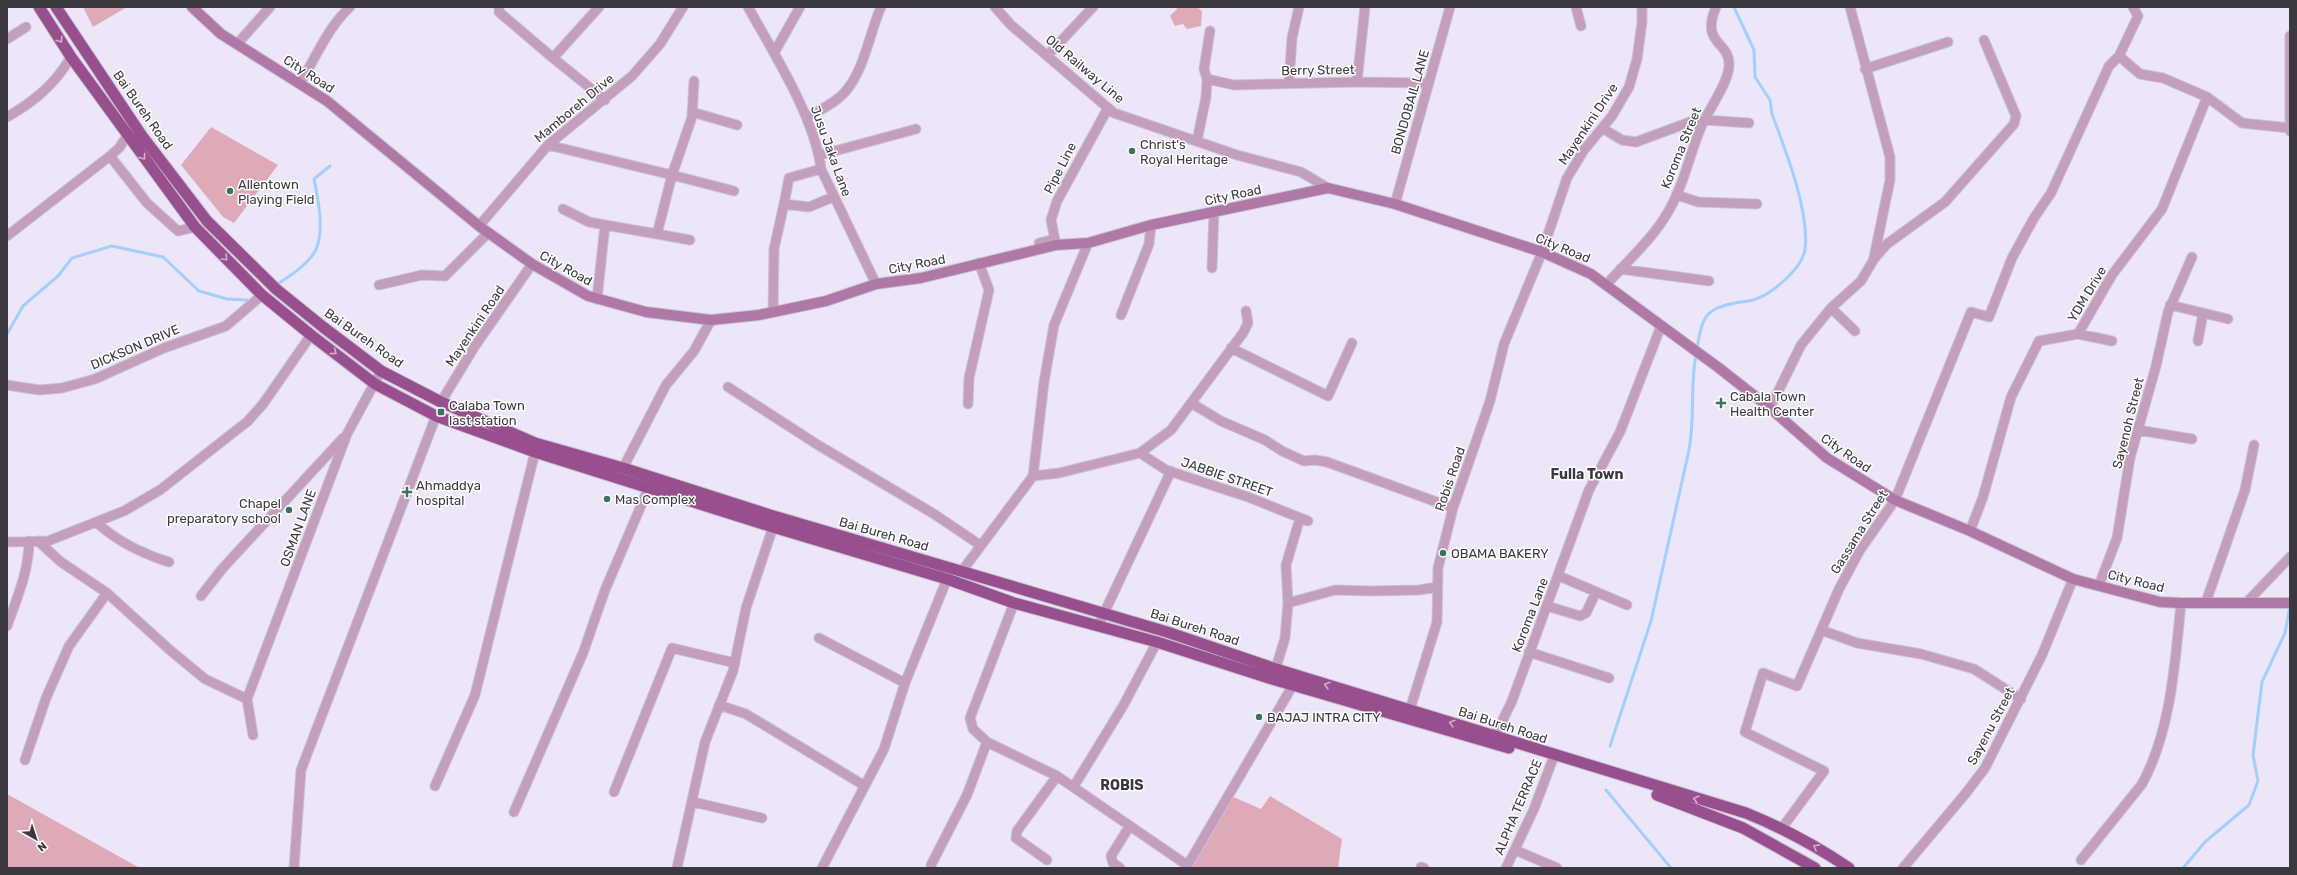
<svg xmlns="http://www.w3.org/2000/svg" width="2297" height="875" font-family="Rubik,sans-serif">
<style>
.green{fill:#dfaab8}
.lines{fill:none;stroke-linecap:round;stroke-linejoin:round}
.stream{stroke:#a3cffb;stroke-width:3}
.minor-casing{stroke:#c9c3d3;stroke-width:11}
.secondary-casing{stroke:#c9c3d3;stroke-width:12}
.trunk-casing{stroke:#c9c3d3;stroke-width:13}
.minor{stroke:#c49ebd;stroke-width:9}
.secondary{stroke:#af78a6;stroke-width:10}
.trunk{stroke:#984f8e;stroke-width:11}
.oneway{stroke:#d1b0cc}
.poi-dot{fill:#39735b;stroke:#fff;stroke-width:1.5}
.labels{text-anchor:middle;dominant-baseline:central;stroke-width:3;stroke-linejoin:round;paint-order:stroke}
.street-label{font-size:13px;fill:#3b383f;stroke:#fff}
.poi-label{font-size:13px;fill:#3b383f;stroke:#fff;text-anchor:start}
.neighbourhood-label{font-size:14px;font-weight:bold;fill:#3b383f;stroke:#fff}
</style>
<rect width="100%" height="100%" fill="#ede6f8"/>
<path class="green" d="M83 7H127L93 27Z
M1176 7H1197L1202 11 1201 26 1187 29 1183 24 1175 26 1170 16 1177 9Z
M211 127 278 165 234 223 223 217 181 165Z
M7 794 138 867 140 868H7Z
M1231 796 1261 809 1270 796 1342 839 1338 868H1191Z"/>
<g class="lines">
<path class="stream" d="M276 285C290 276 311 263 317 247 324 227 318 199 314 179L330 166
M7 334 23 306 58 276 72 258 112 246 163 257 199 291 227 299 247 300
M1697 349C1699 337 1701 318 1712 311 1724 303 1740 303 1753 300 1771 295 1803 268 1805 249 1810 212 1785 149 1772 114L1770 100 1755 77 1754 50 1734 7
M1610 746 1651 621 1689 450C1695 418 1690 386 1696 355
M1606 790 1671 868
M2183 868 2205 842 2249 805 2258 781 2253 755 2262 682 2285 633 2290 606"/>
<g class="minor-casing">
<path id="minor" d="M499 7V12L553 58
M599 7 553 58 605 100
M748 7C773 52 815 118 821 169L876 284
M995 7 1011 25 1114 113 1237 155 1301 172 1328 188
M1576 7 1581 26
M1850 7 1890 157V180L1874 257
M2290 36V131
M7 39 26 27
M238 43 270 7
M774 53 800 7
M1047 56 1093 7
M2119 56 2140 74 2163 78 2207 97 2242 123 2289 128
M1865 69 1948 42
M1207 79 1234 85 1357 82 1429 83
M1357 82 1365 7
M300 83C316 58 327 28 350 7
M1289 83 1292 38 1299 7
M692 112 737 125
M7 117C35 101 55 84 71 57
M807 117C819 111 835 103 845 92 865 69 869 34 881 7
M1705 120 1749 123
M1602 128 1622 140 1636 142 1690 122 1702 125
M127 136 119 148 110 156 147 203 178 231 195 227
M1197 141 1206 97 1207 79 1204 69 1210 31
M548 145 672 175 692 117 694 81
M820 155 916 129
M821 169 789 178 784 204 809 207 833 197
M1677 195 1698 202 1757 204
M1395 204 1450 7
M563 209 589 222 605 225
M479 226 548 145 632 76 660 44 683 7
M657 234 690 240
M7 236 110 156
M1039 243 1055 239
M1056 245 1051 220 1057 201 1108 108
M1212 268 1214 212
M1620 269 1709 281
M379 285 422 275 445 276 488 233
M1606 285C1632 256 1662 231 1677 194 1687 172 1692 147 1702 125 1709 109 1729 82 1729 65 1730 41 1700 45 1716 7
M597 299 605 225 657 234 672 175 734 191
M2170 305 2228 319
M1831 308 1855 331
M773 312 774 249 784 204
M1121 315 1149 244 1151 225
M2078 334 2112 341
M2198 341 2203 313
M1231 348 1328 396 1352 343
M7 385 39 390 62 388 95 379 164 348 226 326 262 295
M728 387 818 445 934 514 980 545
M441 402 475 346 532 264
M1191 403 1221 421 1265 440 1282 451 1304 461 1315 460 1327 462 1453 508
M968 404 969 378 989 290 979 263
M1770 408 1801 345 1831 308 1861 281 1874 259 1887 244 1945 202 2014 124 2016 116 1984 40
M2138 430 2192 439
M1140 453 1166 470 1248 497 1308 521
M623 468 666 385 694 351 711 320
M1033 476 1044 382 1054 325 1088 243
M97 523C117 541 143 554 169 562
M1970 531 1983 497 2011 397 2039 341 2078 334 2112 275 2162 209 2207 97
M38 541 61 562 107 593 171 651 205 679 247 699
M7 542 48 541 124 511 160 490 248 421 263 404 311 335
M962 571 1033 476 1059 473 1140 453 1171 430 1243 333 1248 323 1246 311
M1559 576 1627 605
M2099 585 2117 538 2130 458 2156 366 2168 312 2192 257
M201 596 222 569 343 438
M2206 602 2245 490 2254 445
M2247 602 2290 557
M1014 603 970 718 973 729 987 742 1057 776 1187 865
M1288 603 1335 590 1371 591 1419 590 1437 587
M1547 606 1580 616 1586 613 1596 592
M7 626C17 598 29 571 29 541
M1098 626 1171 471
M1821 630 1857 643 1921 654 1974 669 2021 699
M819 638 905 683
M1529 652 1609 678
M1274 674 1285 638 1288 603 1286 565 1300 518
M719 705 746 714 865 786
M1408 716 1437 622 1438 568 1453 508 1490 401 1504 344 1542 252 1567 178 1584 150 1612 116 1629 87 1637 59 1642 22V7
M253 735 247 699 347 434 381 371
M1495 736 1512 701 1589 490 1620 432 1661 326
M25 760 46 698 69 646 107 593
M435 786 475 695 535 452
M1074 786 1123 706 1157 642
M614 792 672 648 735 663
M693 802 762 818
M514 812 583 653 605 590 649 487
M1782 828 1824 771 1745 732 1763 673 1797 686 1839 589 1860 550 1895 500 1971 312 1989 317 2012 258 2034 218 2051 193 2109 66 2119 56 2138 16 2133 7
M1515 850 1557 868
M1047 860 1016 838 1017 831 1057 776
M2081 860 2142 784C2171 731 2175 663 2181 603
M931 865 967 795 987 742
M1421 867 1424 868
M294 868 301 770 436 416
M677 868 705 742 733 671 746 608 773 527
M822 868 884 749 905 683 947 579
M1120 868 1113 863 1111 856 1129 827
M1186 868 1293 685
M1506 868 1534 809 1554 756
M1903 868 1966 793 1985 768 2042 655 2073 579"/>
</g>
<g class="secondary-casing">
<path id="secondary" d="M192 7 221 34 327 101 479 226 532 264 588 296 646 312 711 320 759 315 826 301 876 284 921 278 1056 245 1088 243 1151 225 1328 188 1395 204 1542 252 1591 274 1719 368 1770 408 1827 458 1895 500 1970 531 2073 579 2160 602 2181 603H2290"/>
</g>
<g class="trunk-casing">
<path id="trunk" d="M39 7 71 57 195 227 262 295 311 335 375 384 436 416 535 452 773 527 947 579 1014 603 1157 642 1272 679 1509 748
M56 7 142 136 207 221 276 289 323 327 381 371 441 402 535 443 623 468 770 515 1167 632 1276 669 1746 813C1783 828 1816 846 1849 868
M1657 795 1743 828 1815 868"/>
</g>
<use href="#minor" class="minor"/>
<use href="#secondary" class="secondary"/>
<use href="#trunk" class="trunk"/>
</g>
<defs><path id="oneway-chevron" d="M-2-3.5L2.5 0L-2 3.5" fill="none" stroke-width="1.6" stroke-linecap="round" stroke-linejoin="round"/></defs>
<g class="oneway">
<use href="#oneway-chevron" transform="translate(60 40) rotate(57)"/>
<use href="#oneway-chevron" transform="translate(143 157) rotate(54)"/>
<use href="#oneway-chevron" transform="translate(225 258) rotate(45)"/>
<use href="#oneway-chevron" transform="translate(334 352) rotate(37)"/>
<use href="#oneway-chevron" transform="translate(1327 685) rotate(-163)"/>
<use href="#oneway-chevron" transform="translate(1452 723) rotate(-163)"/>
<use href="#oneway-chevron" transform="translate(1696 799) rotate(-164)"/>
<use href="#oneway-chevron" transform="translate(1816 847) rotate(-151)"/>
</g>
<g class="poi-dot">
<circle cx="1132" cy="151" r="4"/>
<circle cx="230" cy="191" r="4"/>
<path d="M1719 397h4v4h4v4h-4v4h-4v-4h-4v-4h4z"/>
<rect x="437" y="408" width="8" height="8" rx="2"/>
<path d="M405 486h4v4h4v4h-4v4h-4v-4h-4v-4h4z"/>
<circle cx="607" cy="499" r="4"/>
<circle cx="289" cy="510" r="4"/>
<circle cx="1443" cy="553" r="4"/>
<circle cx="1259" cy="717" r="4"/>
</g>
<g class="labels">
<g class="street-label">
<text transform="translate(1085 69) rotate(40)">Old Railway Line</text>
<text transform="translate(1318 70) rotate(-1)">Berry Street</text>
<text transform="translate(309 74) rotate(33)">City Road</text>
<text transform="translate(1410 102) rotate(-74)">BONDOBAIL LANE</text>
<text transform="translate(574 108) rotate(-40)">Mamboreh Drive</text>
<text transform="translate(143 110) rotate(55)">Bai Bureh Road</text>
<text transform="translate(1588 124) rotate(-56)">Mayenkini Drive</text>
<text transform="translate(1681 148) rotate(-68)">Koroma Street</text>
<text transform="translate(831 151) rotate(70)">Jusu Jaka Lane</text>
<text transform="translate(1060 168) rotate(-63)">Pipe Line</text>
<text transform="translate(1233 195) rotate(-12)">City Road</text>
<text transform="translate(1563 248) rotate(22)">City Road</text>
<text transform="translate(917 264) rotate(-11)">City Road</text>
<text transform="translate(566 268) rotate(29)">City Road</text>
<text transform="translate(2087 294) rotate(-59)">YDM Drive</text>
<text transform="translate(475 326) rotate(-56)">Mayenkini Road</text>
<text transform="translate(364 338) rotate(35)">Bai Bureh Road</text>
<text transform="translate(135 347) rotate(-23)">DICKSON DRIVE</text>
<text transform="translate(2128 423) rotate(-76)">Sayenoh Street</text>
<text transform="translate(1846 453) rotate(35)">City Road</text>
<text transform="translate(1227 477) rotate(19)">JABBIE STREET</text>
<text transform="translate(1450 479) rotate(-71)">Robis Road</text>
<text transform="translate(298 528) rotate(-70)">OSMAN LANE</text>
<text transform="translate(1859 532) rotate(-58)">Gassama Street</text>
<text transform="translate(884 534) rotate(16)">Bai Bureh Road</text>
<text transform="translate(2136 581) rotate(14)">City Road</text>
<text transform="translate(1530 615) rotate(-69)">Koroma Lane</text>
<text transform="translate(1195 627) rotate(18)">Bai Bureh Road</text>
<text transform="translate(1503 725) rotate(18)">Bai Bureh Road</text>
<text transform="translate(1991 726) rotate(-62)">Sayenu Street</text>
<text transform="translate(1518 807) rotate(-67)">ALPHA TERRACE</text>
</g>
<g class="poi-label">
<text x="1140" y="144">Christ's<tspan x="1140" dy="15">Royal Heritage</tspan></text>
<text x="238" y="184">Allentown<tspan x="238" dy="15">Playing Field</tspan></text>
<text x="1730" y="396">Cabala Town<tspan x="1730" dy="15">Health Center</tspan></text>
<text x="449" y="405">Calaba Town<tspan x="449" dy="15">last station</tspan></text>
<text x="416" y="485">Ahmaddya<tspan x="416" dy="15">hospital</tspan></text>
<text x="615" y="499">Mas Complex</text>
<text x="281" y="503" text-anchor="end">Chapel<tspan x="281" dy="15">preparatory school</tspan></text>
<text x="1451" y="553">OBAMA BAKERY</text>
<text x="1267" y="717">BAJAJ INTRA CITY</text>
</g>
<g class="neighbourhood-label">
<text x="1587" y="474">Fulla Town</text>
<text x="1122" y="785">ROBIS</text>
</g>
</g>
<rect width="2297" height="875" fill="none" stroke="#3b383f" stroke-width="16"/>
<g transform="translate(36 839) rotate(141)" stroke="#ffffff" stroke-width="3" paint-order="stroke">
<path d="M0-3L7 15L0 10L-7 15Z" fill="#3b383f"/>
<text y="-6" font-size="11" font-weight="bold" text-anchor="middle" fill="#3b383f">N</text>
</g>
</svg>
